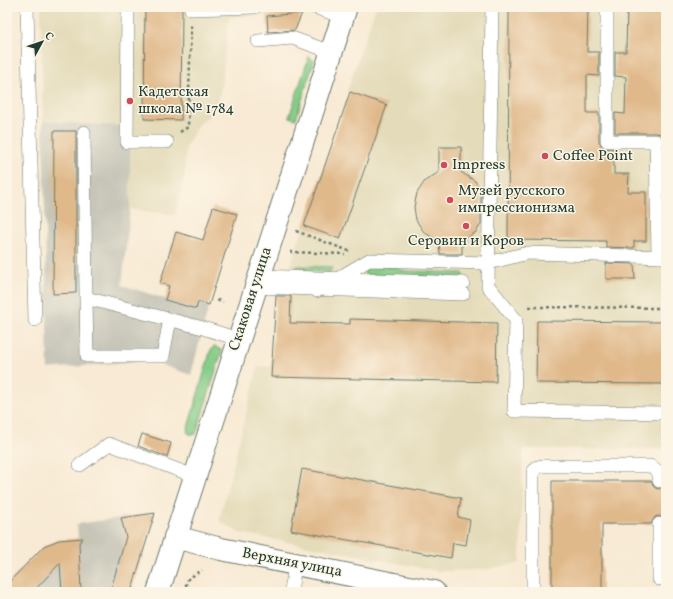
<svg xmlns="http://www.w3.org/2000/svg" width="673" height="599" font-family="Vollkorn,serif">
<style>
.built{fill:#e4dbba}
.industrial{fill:#c6c5b8}
.green{fill:#85cc87;stroke:#52845e}
.building{fill:#e0b98b}
.lines{fill:none;stroke-linecap:round;stroke-linejoin:round}
.lane-casing{stroke:#6b7a6c;stroke-width:14}
.street-casing{stroke:#6b7a6c;stroke-width:24}
.path{stroke:#6b7a6c;stroke-width:2.5;stroke-dasharray:3 3;stroke-linecap:butt}
.lane{stroke:#fff;stroke-width:13}
.street{stroke:#fff;stroke-width:22}
.poi-dot{fill:#d1495b;stroke:#fcf5e5;stroke-width:1.5}
.labels{text-anchor:middle;dominant-baseline:central;stroke-width:3;stroke-linejoin:round;paint-order:stroke}
.poi-label{font-size:15px;fill:#1f3d34;stroke:#fcf5e5;text-anchor:start}
.street-label{font-size:15px;fill:#1f3d34;stroke:#fcf5e5}
</style>
<rect width="100%" height="100%" fill="#fcf5e5"/>
<filter id="ink" filterUnits="userSpaceOnUse"><feTurbulence type="fractalNoise" baseFrequency=".025" numOctaves="2"/><feDisplacementMap in="SourceGraphic" scale="8" xChannelSelector="R" yChannelSelector="G"/><feConvolveMatrix kernelMatrix="1 2 1 2 8 2 1 2 1" color-interpolation-filters="sRGB"/></filter>
<filter id="wash" filterUnits="userSpaceOnUse"><feTurbulence type="fractalNoise" baseFrequency=".012" numOctaves="4" result="noise"/><feDisplacementMap in="SourceGraphic" scale="16" xChannelSelector="R" yChannelSelector="G"/><feGaussianBlur stdDeviation="0.9" result="paint"/><feColorMatrix in="noise" values="0 0 0 0 0 0 0 0 0 0 0 0 0 0 0 0 0 1.4 0 .05"/><feComposite in="paint" operator="in"/></filter>
<g filter="url(#wash)">
<rect width="100%" height="100%" fill="#f8ead4"/>
<path class="built" d="M41 7H304L302 13 229 17 221 90 213 112 198 125 186 147 184 179 175 215 130 209V150L95 124 43 121Z
M376 7H666V449H523L520 563 482 570 438 571 240 533 219 521 258 366 271 367 274 311 350 93 347 91Z"/>
<path class="industrial" d="M43 121 122 126V144L130 150V209L122 285 196 309 198 302 209 305 191 375 148 360 48 369Z
M155 513 131 592H7V584L43 547 59 540 78 539 77 524Z"/>
<path class="green" d="M309 56 314 61 296 119 289 117Z
M297 266 332 267 330 272 297 271Z
M365 266 398 267 403 271 463 273 464 277 365 275Z
M215 346 222 351 196 434H189L187 431 211 349Z"/>
<g id="blocks">
<path class="building" d="M145 7H182L181 120 144 119Z
M509 7H588L587 52H599V76L587 75V113H599V141L603 148 614 149V174H629L628 192H646V241H634V248L606 247V241L508 240Z
M627 7H666V135L656 133H615V113L625 114 626 77 615 76V52H626Z
M302 13 295 30 268 32 267 16Z
M350 92 387 105 340 239 304 226Z
M54 131H76V293L53 294Z
M439 147H461V172L475 181 481 190V224L476 232 462 241V254H440L439 242 424 232 416 220 414 207 417 193 425 181 439 172Z
M213 207 237 214 209 305 198 302 196 309 165 300 169 286 160 283 176 232 203 240Z
M606 263 634 264 635 279H606Z
M276 296H291L290 323 350 324V319L497 323 496 382 271 377Z
M537 321 666 322V384L536 383Z
M142 434 171 443 167 457 138 446Z
M302 469 461 498 458 517 470 520 466 545 453 543 451 558 291 530Z
M552 481H651L655 488 659 489 665 486V519L659 516 655 517 651 524H602V592H552Z
M155 513 131 592H110L126 537 121 518Z
M83 538 79 543 81 592H62L60 563 33 592H7V584L44 546 59 540Z"/>
</g>
</g>
<g filter="url(#ink)">
<use href="#blocks" fill-opacity="0" stroke="#6b7a6c" stroke-width="1"/>
<g class="lines">
<g class="lane-casing">
<path id="lane" d="M27 7 35 320
M128 7 127 142H167
M314 7 342 17
M492 7 488 286 516 320 514 411 666 413
M607 7V141H656L658 257
M191 9 255 7
M258 41 292 38 331 52
M84 132 86 298 203 328 238 339
M258 276 463 283
M255 287 463 294
M317 291 369 260 488 263 528 253 666 257
M86 298 87 356H163L170 319
M80 465 109 444 194 476
M659 579V524
M291 592 295 564
M533 592V472L537 467 542 466H650L659 472V481"/>
</g>
<g class="street-casing">
<path id="street" d="M175 537 221 549 434 592
M158 592 346 7"/>
</g>
<path class="path" d="M180 132 188 127 191 25
M296 231 349 251
M290 252 345 254
M217 300 223 302
M529 307 666 308
M184 592 188 579 202 570"/>
<use href="#lane" class="lane"/>
<use href="#street" class="street"/>
</g>
</g>
<g class="poi-dot">
<circle cx="130" cy="101" r="4"/>
<circle cx="545" cy="156" r="4"/>
<circle cx="444" cy="165" r="4"/>
<circle cx="450" cy="200" r="4"/>
<circle cx="466" cy="226" r="4"/>
</g>
<g class="labels">
<g class="poi-label">
<text x="138" y="92">Кадетская<tspan x="138" dy="17">школа № 1784</tspan></text>
<text x="553" y="156">Coffee Point</text>
<text x="452" y="165">Impress</text>
<text x="458" y="191">Музей русского<tspan x="458" dy="17">импрессионизма</tspan></text>
<text x="466" y="241" text-anchor="middle">Серовин и Коров</text>
</g>
<g class="street-label">
<text transform="translate(251 299) rotate(-72)">Скаковая улица</text>
<text transform="translate(292 563) rotate(11)">Верхняя улица</text>
</g>
</g>
<rect width="673" height="599" fill="none" stroke="#fcf5e5" stroke-width="24"/>
<g transform="translate(42 42) rotate(50)" stroke="#fcf5e5" stroke-width="3" paint-order="stroke">
<path d="M0-3L7 15L0 10L-7 15Z" fill="#1f3d34"/>
<text y="-6" font-size="11" font-weight="bold" text-anchor="middle" fill="#1f3d34">С</text>
</g>
</svg>
